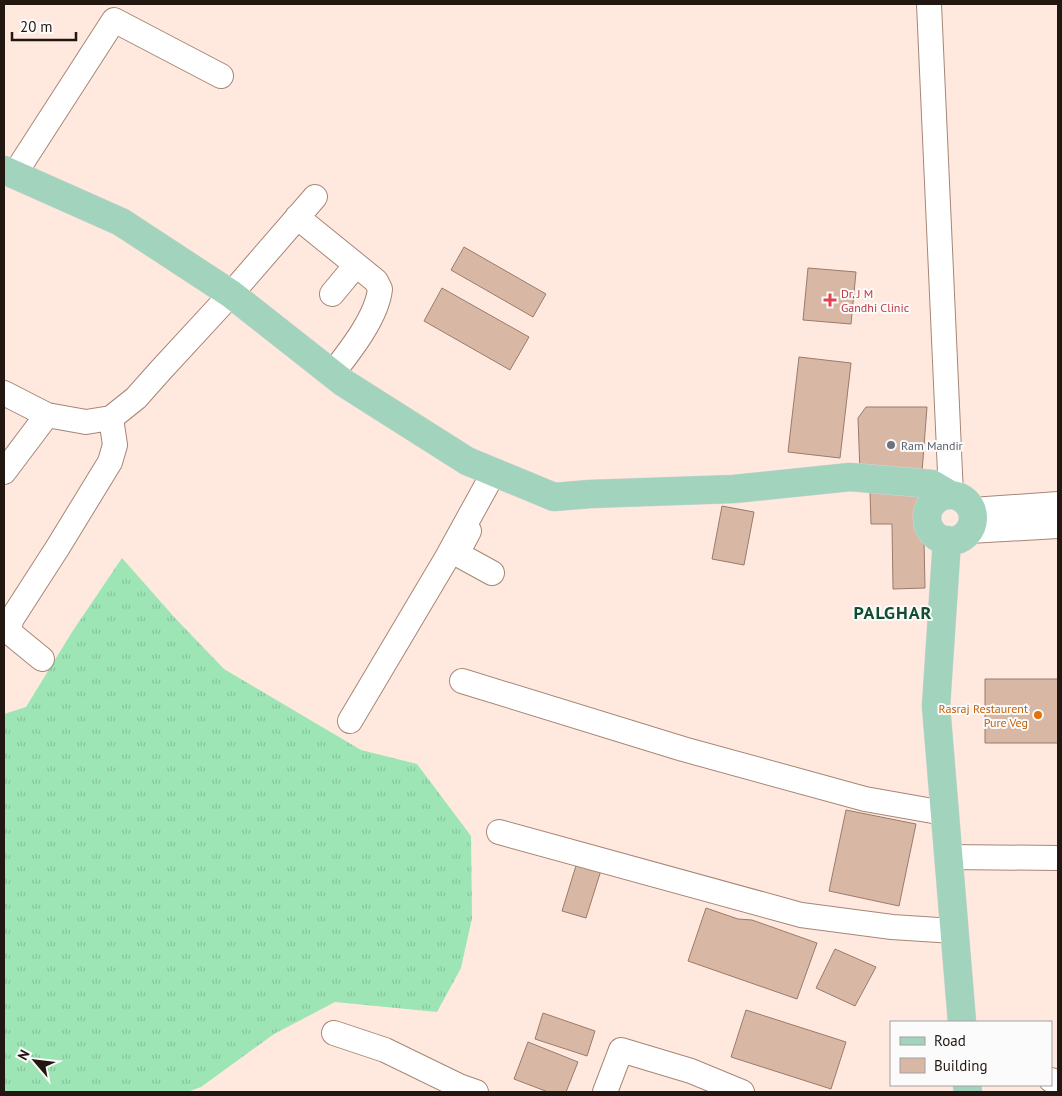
<svg xmlns="http://www.w3.org/2000/svg" width="1062" height="1096" font-family="'PT Sans',sans-serif">
<style>
.grass{fill:url(#grass-tufts)}
.building{fill:#d9b7a5;stroke:#9a7b6a}
.lines{fill:none;stroke-linecap:round;stroke-linejoin:round}
.minor-casing{stroke:#a68676;stroke-width:26}
.major-casing{stroke:#d7d5d4;stroke-width:29}
.minor{stroke:#fff;stroke-width:24}
.major{stroke:#a1d3bd;stroke-width:28}
.health-dot{fill:#e0444e;stroke:#fbfbfb;stroke-width:2}
.worship-dot{fill:#6b7280;stroke:#fbfbfb;stroke-width:2}
.food-dot{fill:#e8710a;stroke:#fbfbfb;stroke-width:2}
.labels{text-anchor:middle;dominant-baseline:central;stroke-width:4;stroke-linejoin:round;paint-order:stroke}
.health-label{font-size:12px;fill:#be3a42;stroke:#fbfbfb;text-anchor:start}
.worship-label{font-size:12px;fill:#5b616d;stroke:#fbfbfb;text-anchor:start}
.food-label{font-size:12px;fill:#c56008;stroke:#fbfbfb;text-anchor:end}
.district-label{font-size:18px;font-weight:bold;letter-spacing:1px;fill:#114d2f;stroke:#fbfbfb}
</style>
<defs>
<pattern id="grass-tufts" width="24" height="20" patternUnits="userSpaceOnUse" patternTransform="scale(1.25)"><rect width="24" height="20" fill="#9de5b5"/><path d="M3 7l-1-3M5 7V3M7 7l1-3M15 17l-1-3M17 17v-4M19 17l1-3" fill="none" stroke="#87c49b"/></pattern>
</defs>
<rect width="100%" height="100%" fill="#ffe9de"/>
<path class="grass" d="M122 558 175 618 224 669 361 750 417 764 471 836 472 918 461 968 437 1012 335 1002 274 1034 201 1087 187 1092H4V714L26 707 72 632Z"/>
<path class="building" d="M464 247 546 294 533 317 451 270Z
M808 268 856 272 851 324 803 320Z
M442 288 529 337 510 370 424 321Z
M799 357 851 363 840 458 788 452Z
M866 407H927L922 472H860L858 418Z
M923 490 925 588 893 589 892 524H871L870 491Z
M722 506 754 512 744 565 712 559Z
M985 679H1058V743H985Z
M846 810 916 824 899 906 829 891Z
M579 856 603 864 586 918 562 911Z
M706 908 738 919 752 920 817 943 797 999 688 961Z
M835 949 876 967 855 1006 816 988Z
M746 1010 846 1042 831 1089 731 1057Z
M543 1013 595 1031 587 1056 535 1039Z
M528 1042 578 1062 566 1092H548L514 1079Z"/>
<g class="lines">
<g class="minor-casing">
<path id="minor" d="M929 4 951 495
M14 175 114 20 221 76
M297 217 376 281 380 289C377 317 350 351 332 374
M332 294 356 265
M4 393 47 415 86 422 111 418 136 398 160 371 231 294 315 197
M4 472 47 415
M972 510 1058 504
M469 531 459 550 461 556 492 573
M969 531 1058 526
M42 659 9 632 11 620 58 547 110 462 115 445 111 418
M462 681 683 749 865 799 944 813
M350 721 445 561 494 472
M499 832 801 915 892 927 954 931
M948 857 1058 858
M334 1033 385 1050 459 1086 476 1092
M1051 1080 1058 1082
M605 1092 621 1050 691 1071 742 1092"/>
</g>
<g class="major-casing">
<path id="major" d="M4 170 121 222 231 294 344 383 467 461 554 497 590 494 734 489 850 477 932 484 951 495
M927 518a23 23 0 1 1 46 0a23 23 0 1 1-46 0Z
M947 540 936 706 962 1022
M967 1085 968 1092"/>
</g>
<use href="#minor" class="minor"/>
<use href="#major" class="major"/>
</g>
<path class="health-dot" d="M827.5 292.5h5v5h5v5h-5v5h-5v-5h-5v-5h5z"/>
<circle class="worship-dot" cx="891" cy="445" r="5"/>
<circle class="food-dot" cx="1038" cy="715" r="5"/>
<g class="labels">
<g class="health-label">
<text x="841" y="293">Dr. J M<tspan x="841" dy="14">Gandhi Clinic</tspan></text>
</g>
<g class="worship-label">
<text x="901" y="445">Ram Mandir</text>
</g>
<g class="food-label">
<text x="1028" y="708">Rasraj Restaurent<tspan x="1028" dy="14">Pure Veg</tspan></text>
</g>
<g class="district-label">
<text x="893" y="612">PALGHAR</text>
</g>
</g>
<rect width="1062" height="1096" fill="none" stroke="#231711" stroke-width="10"/>
<rect x="890" y="1021" width="162" height="65" fill="#fbfbfb" stroke="#a5a09d"/>
<rect x="900" y="1037" width="25" height="8" fill="#a1d3bd" stroke="#a5a09d"/>
<text x="934" y="1046" font-size="15" fill="#231711">Road</text>
<rect x="900" y="1058" width="25" height="15" fill="#d9b7a5" stroke="#a5a09d"/>
<text x="934" y="1071" font-size="15" fill="#231711">Building</text>
<g transform="translate(35 1061) rotate(298)" stroke="#fbfbfb" stroke-width="4" paint-order="stroke">
<path d="M0-4L9 19L0 12L-9 19Z" fill="#231711"/>
<text y="-8" font-size="14" font-weight="bold" text-anchor="middle" fill="#231711">N</text>
</g>
<path d="M12 32v8h64v-8" fill="none" stroke="#231711" stroke-width="2.5"/>
<text x="20" y="32" font-size="15" fill="#231711" stroke="#fbfbfb" stroke-width="4" paint-order="stroke">20 m</text>
</svg>
